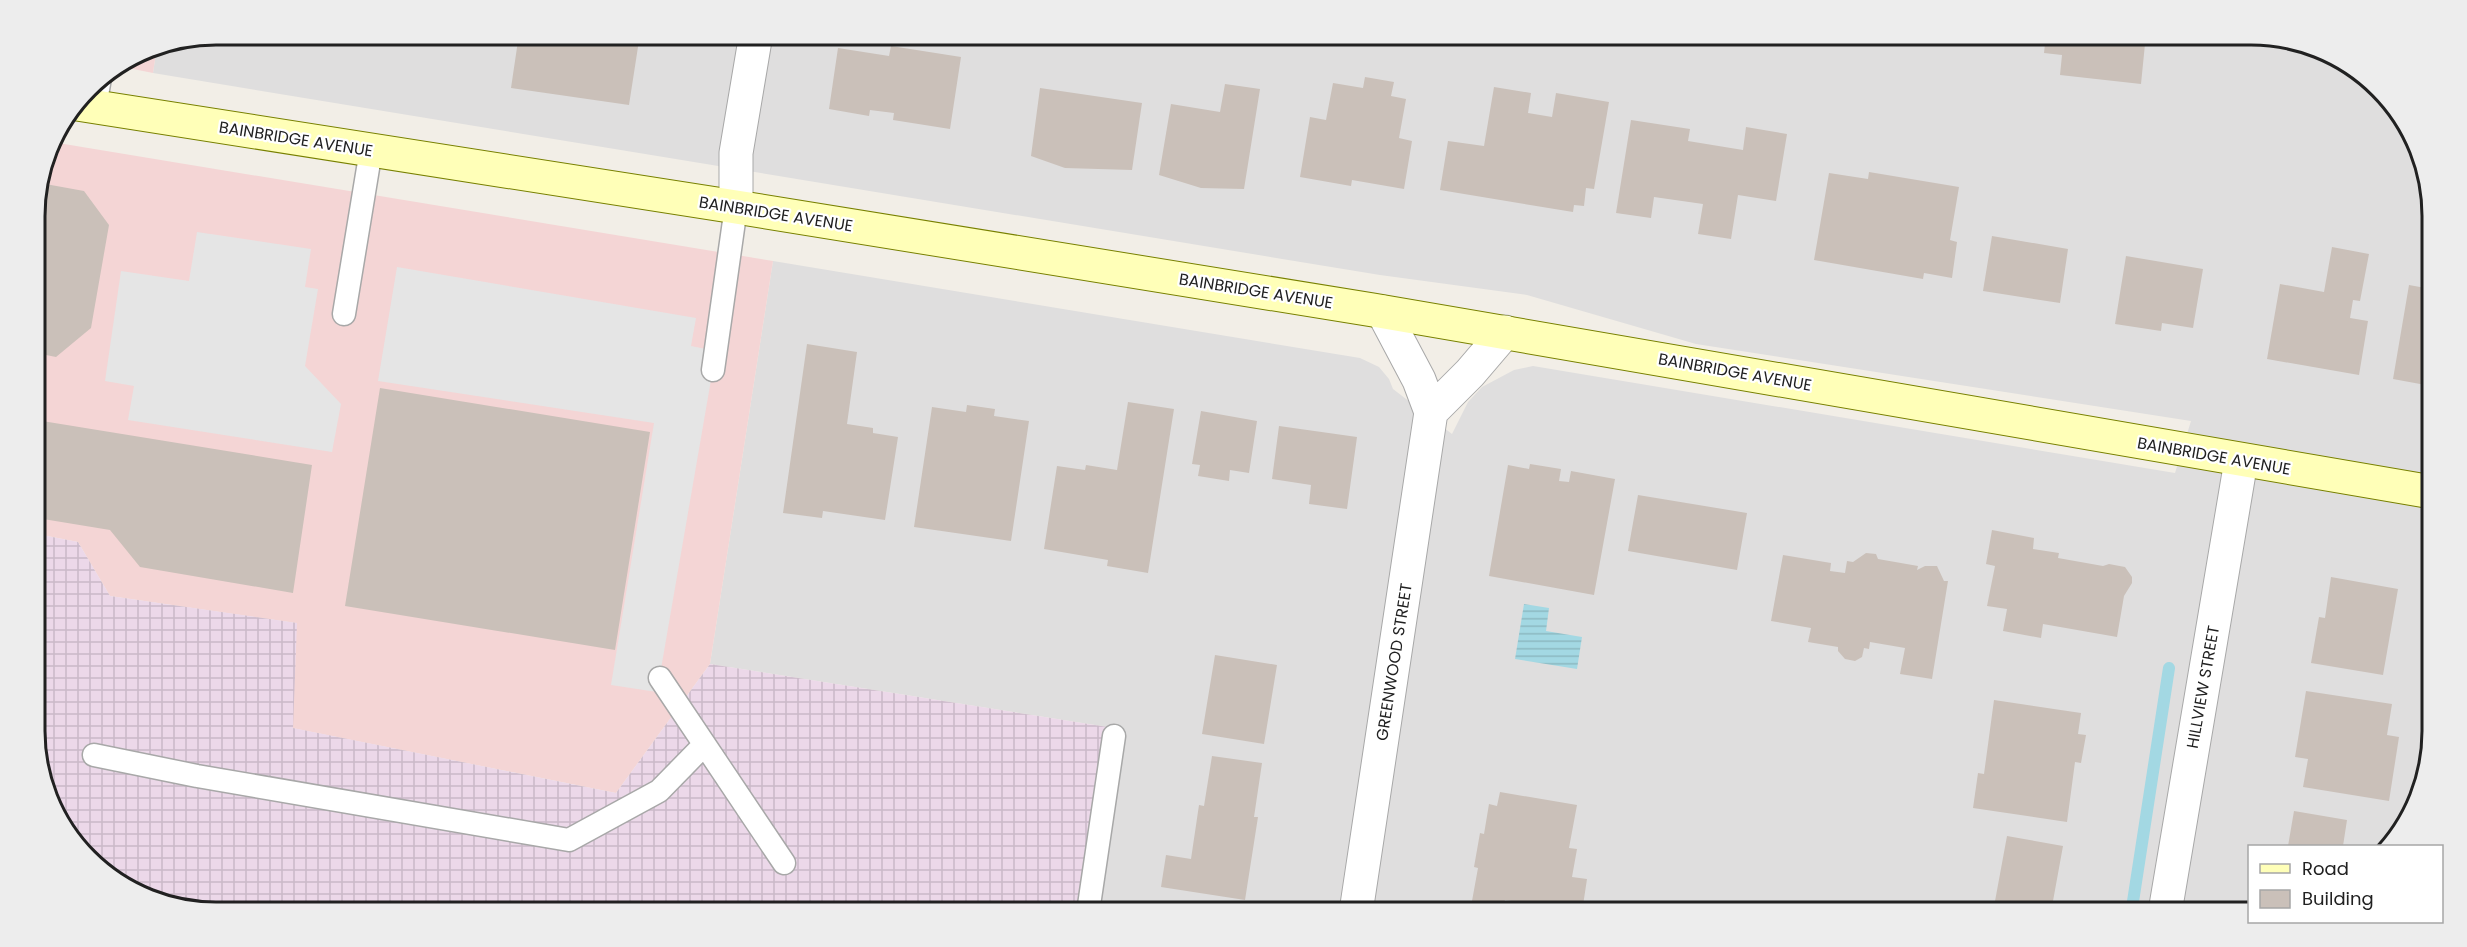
<svg xmlns="http://www.w3.org/2000/svg" width="2467" height="947" font-family="Poppins,sans-serif">
<style>
.residential{fill:#dfdede}
.commercial{fill:#f4d5d5}
.industrial{fill:url(#industrial-grid)}
.parking{fill:#e5e5e5}
.water{fill:url(#water-rules)}
.lines{fill:none;stroke-linecap:round;stroke-linejoin:round}
.stream{stroke:#a3d8e3;stroke-width:12}
.building{fill:#cac0b9}
.lane-casing{stroke:#a8a8a8;stroke-width:25}
.street-casing{stroke:#a8a8a8;stroke-width:35}
.secondary-casing{stroke:#788000;stroke-width:35}
.lane{stroke:#fff;stroke-width:22}
.street{stroke:#fff;stroke-width:33}
.secondary{stroke:#ffffb8;stroke-width:33}
.labels{text-anchor:middle;dominant-baseline:central;stroke-width:4.5;stroke-linejoin:round;paint-order:stroke}
.street-label{font-size:16px;fill:#212121;stroke:#fff}
.rim{fill:none;stroke:#212121;stroke-width:3}
</style>
<defs>
<pattern id="industrial-grid" width="8" height="8" patternUnits="userSpaceOnUse" patternTransform="scale(1.5)"><rect width="8" height="8" fill="#ecd8e9"/><path d="M0 4h8M4 0v8" fill="none" stroke="#cab9c8"/></pattern>
<pattern id="water-rules" width="6" height="5" patternUnits="userSpaceOnUse" patternTransform="scale(1.5)"><rect width="6" height="5" fill="#a3d8e3"/><path d="M0 2.5h6" fill="none" stroke="#8cb9c2"/></pattern>
</defs>
<rect width="100%" height="100%" fill="#f2eee7"/>
<path class="residential" d="M216 34H2251L2309 44 2388 97 2414 136 2431 192 2432 731 2423 789 2395 841 2390 846H2250L2249 912H1088L1114 728 710 664 773 261 1360 358 1379 367 1389 379 1393 389 1452 434 1468 402 1482 387 1514 370 1533 366 2175 473 2191 421 1696 344 1527 295 1380 275 153 73 157 46Z"/>
<path class="commercial" d="M157 46 153 73 118 66 147 48Z
M52 142 773 261 710 664 616 793 292 728 296 623 110 596 78 542 37 534 35 204Z"/>
<path class="industrial" d="M37 534 78 542 110 596 297 623 293 728 616 793 710 664 1114 728 1088 912H216L158 903 79 850 38 766Z"/>
<path class="parking" d="M197 232 311 249 305 287 318 289 305 366 341 404 332 452 128 420 134 386 105 381 121 271 189 281Z
M397 267 696 318 691 346 716 351 657 692 611 685 654 423 378 381Z"/>
<path class="water" d="M1524 604 1549 608 1546 631 1582 637 1577 669 1515 659Z"/>
<g class="lines">
<path class="stream" d="M2132 908 2169 668"/>
</g>
<path class="building" d="M519 34H640L629 105 511 88Z
M2046 34H2146L2141 84 2060 75 2062 55 2044 53Z
M891 46 961 57 950 129 893 120 894 113 870 110 869 116 829 109 838 48 889 56Z
M1365 77 1394 82 1391 96 1406 99 1399 138 1412 141 1404 189 1352 180 1351 186 1300 177 1310 117 1326 120 1333 83 1363 88Z
M1225 84 1260 89 1244 189 1201 188 1159 175 1171 104 1220 112Z
M1494 87 1531 93 1528 113 1552 117 1556 93 1609 102 1594 189 1586 188 1584 206 1574 205 1573 212 1440 190 1448 141 1484 146Z
M1040 88 1142 103 1132 170 1065 168 1031 156Z
M1631 120 1690 129 1688 141 1743 150 1746 127 1787 134 1776 201 1738 195 1731 239 1698 234 1703 204 1654 197 1651 218 1616 213Z
M1869 172 1959 187 1950 240 1957 242 1952 278 1924 273 1923 279 1814 260 1829 173 1868 179Z
M40 183 84 191 109 225 91 328 56 357 36 353 35 204Z
M1992 236 2068 249 2060 303 1983 291Z
M2332 247 2369 254 2360 301 2353 300 2350 318 2368 321 2359 375 2267 359 2280 284 2324 292Z
M2126 256 2203 269 2193 328 2162 323 2161 331 2115 324Z
M2409 285 2431 289V386L2393 379Z
M807 344 857 352 847 424 873 428V433L898 437 885 520 823 511 822 518 783 513Z
M380 388 650 432 615 650 345 606Z
M1128 402 1174 409 1148 573 1107 566 1108 560 1044 549 1057 466 1085 470 1086 465 1117 470Z
M967 405 995 409 994 416 1029 421 1011 541 914 527 932 407 966 412Z
M1201 411 1257 421 1249 473 1230 470 1229 481 1198 476 1200 465 1192 464Z
M36 420 312 465 293 593 140 567 110 530 37 518Z
M1279 426 1357 437 1347 509 1309 504 1311 485 1272 479Z
M1530 464 1561 469 1559 481 1569 482 1571 471 1615 479 1594 595 1489 576 1508 465 1529 469Z
M1638 495 1747 513 1737 570 1628 551Z
M1992 530 2034 538 2033 549 2059 553 2058 558 2103 566 2109 564 2125 567 2132 577V583L2124 596 2117 637 2043 624 2041 638 2003 631 2007 609 1987 606 1995 566 1986 564Z
M1866 553 1876 554 1878 559 1918 566 1917 570 1925 566H1937L1944 581H1948L1932 679 1900 674 1905 648 1870 642 1869 649 1864 648 1862 657 1855 661 1845 659 1838 651V647L1808 642 1811 628 1771 621 1783 555 1831 563 1830 571 1845 573 1847 561 1853 562Z
M2331 577 2398 589 2383 675 2311 663 2319 617 2325 618Z
M1215 655 1277 665 1264 744 1202 734Z
M2306 691 2392 704 2387 735 2399 737 2389 801 2303 787 2308 759 2295 757Z
M1994 700 2081 713 2078 734 2086 735 2081 763 2075 762 2067 822 1973 808 1978 773 1984 774Z
M1212 756 1262 763 1254 817H1258L1245 900 1161 887 1166 855 1191 859 1199 805 1204 806Z
M1500 792 1577 805 1569 848 1577 849 1572 877 1587 879 1582 912H1537L1538 905 1505 900 1503 906 1472 901 1478 868 1474 867 1480 833 1484 834 1489 804 1497 806Z
M2294 811 2347 820 2343 846H2288Z
M2007 836 2063 846 2051 912H1993Z"/>
<g class="lines">
<g class="lane-casing">
<path id="lane" d="M95 107 100 78
M344 314 371 150
M713 370 736 207
M660 678 784 863
M94 755 197 776 569 840 659 791 704 745
M1088 912 1114 736"/>
</g>
<g class="street-casing">
<path id="street" d="M736 207V153L756 34
M1431 412 1470 373 1505 332
M1356 912 1431 412 1419 380 1383 312
M2165 912 2241 461"/>
</g>
<g class="secondary-casing">
<path id="secondary" d="M77 104 736 207 1373 310 2432 492"/>
</g>
<use href="#lane" class="lane"/>
<use href="#street" class="street"/>
<use href="#secondary" class="secondary"/>
</g>
<g class="labels">
<g class="street-label">
<text transform="translate(296 139) rotate(9)">BAINBRIDGE AVENUE</text>
<text transform="translate(776 214) rotate(9)">BAINBRIDGE AVENUE</text>
<text transform="translate(1256 291) rotate(9)">BAINBRIDGE AVENUE</text>
<text transform="translate(1735 372) rotate(10)">BAINBRIDGE AVENUE</text>
<text transform="translate(2214 456) rotate(10)">BAINBRIDGE AVENUE</text>
<text transform="translate(1394 662) rotate(-81)">GREENWOOD STREET</text>
<text transform="translate(2203 687) rotate(-80)">HILLVIEW STREET</text>
</g>
</g>
<path d="M0 0H2467V947H0ZM216 45H2251A171 171 0 0 1 2422 216V731A171 171 0 0 1 2251 902H216A171 171 0 0 1 45 731V216A171 171 0 0 1 216 45Z" fill="#ededed" fill-rule="evenodd"/>
<path class="rim" d="M216 45H2251A171 171 0 0 1 2422 216V731A171 171 0 0 1 2251 902H216A171 171 0 0 1 45 731V216A171 171 0 0 1 216 45Z"/>
<rect x="2248" y="845" width="195" height="78" fill="#ffffff" stroke="#a6a6a6" stroke-width="1.5"/>
<rect x="2260" y="864" width="30" height="9" fill="#ffffb8" stroke="#a6a6a6" stroke-width="1.5"/>
<text x="2302" y="875" font-size="18" fill="#212121">Road</text>
<rect x="2260" y="890" width="30" height="18" fill="#cac0b9" stroke="#a6a6a6" stroke-width="1.5"/>
<text x="2302" y="905" font-size="18" fill="#212121">Building</text>
</svg>
